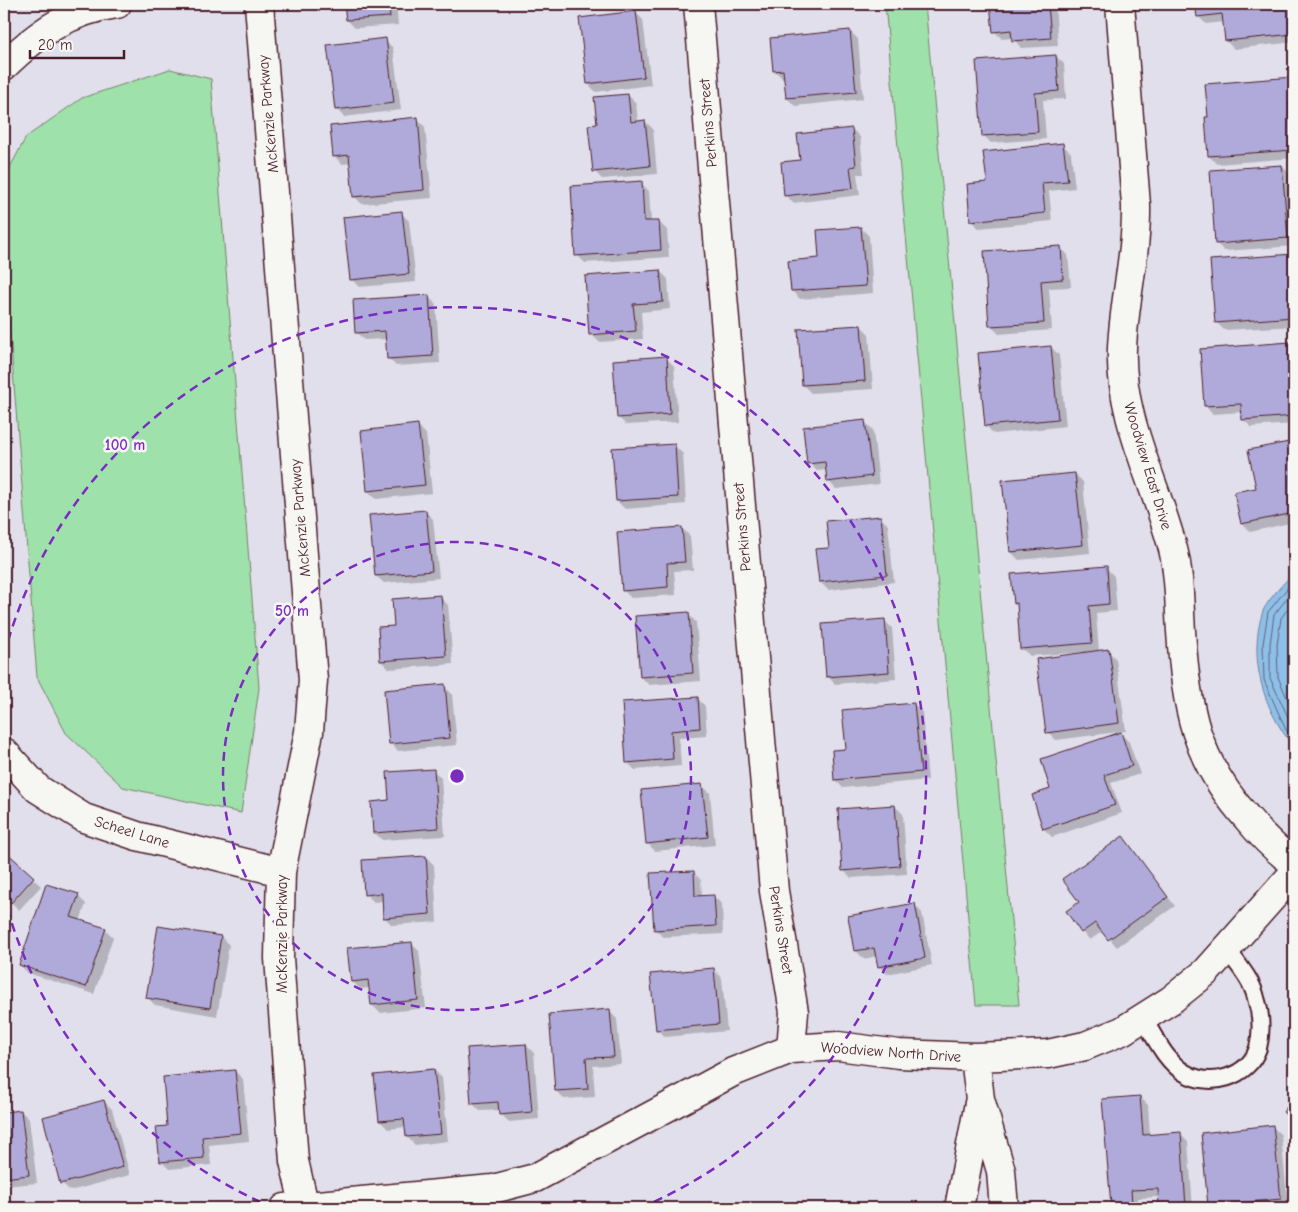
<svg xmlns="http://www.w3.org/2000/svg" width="1298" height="1212" font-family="'Comic Neue',sans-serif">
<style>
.green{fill:#9fe1ab;stroke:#74806b}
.water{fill:#8dc0e9;stroke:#72809d}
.shadow{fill:#0003}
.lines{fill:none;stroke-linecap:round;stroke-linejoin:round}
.shore{stroke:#655f77;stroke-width:1}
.building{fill:#b0aadb;stroke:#4a1f2b}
.service-casing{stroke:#4a1f2b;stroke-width:20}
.minor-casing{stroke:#4a1f2b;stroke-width:31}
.service{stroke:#f6f6f2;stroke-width:16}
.minor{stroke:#f6f6f2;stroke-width:28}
.ring{fill:none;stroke:#7b2cbf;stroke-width:2.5;stroke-dasharray:9 6}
.labels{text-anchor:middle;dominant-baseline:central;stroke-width:5;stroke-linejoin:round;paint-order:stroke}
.street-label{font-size:15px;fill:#4a1f2b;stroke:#f6f6f2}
.centre{fill:#7b2cbf;stroke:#f6f6f2;stroke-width:2.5}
.ring-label{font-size:15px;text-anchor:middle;font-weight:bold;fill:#7b2cbf;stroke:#f6f6f2;stroke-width:5;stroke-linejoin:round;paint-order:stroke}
</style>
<rect width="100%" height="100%" fill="#e1dfeb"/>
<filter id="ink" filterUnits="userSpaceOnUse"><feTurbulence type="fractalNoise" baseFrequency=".02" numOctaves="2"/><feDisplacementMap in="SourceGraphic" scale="10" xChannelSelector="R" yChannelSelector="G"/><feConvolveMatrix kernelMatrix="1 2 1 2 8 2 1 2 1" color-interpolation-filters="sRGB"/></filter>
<g filter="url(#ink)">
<path class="green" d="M885 4H925L1019 1005H976Z
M170 69 211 79 259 688 241 813 123 787 66 733 37 677 4 257V179L26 137 82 98Z"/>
<path class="water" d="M1294 573V572V747C1264 711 1247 658 1263 611 1267 601 1286 580 1294 573Z"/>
<path class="shadow" d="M332 4H396L398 25 355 28 347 20 346 6 335 7Z
M593 4H622L595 6Z
M771 4H849L775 8Z
M992 4H1055L1058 46 1021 48 1013 38 1002 39 994 31Z
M1196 4H1294V42L1234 49 1226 41 1224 22 1206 24 1198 16Z
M635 12 643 20 651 85 596 92 588 84Z
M850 31 858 39 863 99 795 106 787 98 785 78H782L774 70Z
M385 40 393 48 401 110 344 117 336 109Z
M1056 56 1064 64 1066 99 1043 100 1046 139 991 143 983 135Z
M1294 78V158L1217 164 1209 156 1207 85Z
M628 95 636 103 638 122 645 121 653 129 657 174 602 179 594 171 598 125Z
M417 119 425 127 432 198 362 204 354 196 351 163 342 164 334 156Z
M852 129 860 137 864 174H857L860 195 793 203 785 195 801 161Z
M1063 145 1071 153 1075 188 1049 191 1052 221 979 228 971 221 988 183Z
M1282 166 1290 174 1294 246 1224 251 1216 243Z
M641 183 649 191 651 222H659L667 230 669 257 585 263 577 255Z
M401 213 409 221 416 282 359 287 351 279Z
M861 228 869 236 873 293 800 299 792 291 821 259Z
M1060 247 1068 255 1071 287 1049 288 1052 330 999 334 991 326 985 252Z
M1294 255V326L1224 330 1216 322 1211 261Z
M660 271 668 279 670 309 641 312 643 339 599 342 591 334Z
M428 296 436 304 440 363 396 366 388 358 387 339 364 340 356 332Z
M861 326 869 334 873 389 811 393 803 385Z
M1289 344 1294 349V424L1251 427 1243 419 1242 412 1213 414 1205 406Z
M1051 347 1059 355 1066 426 994 434 986 426Z
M666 358 674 366 678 422 626 425 618 417Z
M865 422 873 430 879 484 836 489 828 481 827 470 817 471 809 463Z
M418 426 426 434 432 493 376 499 368 491Z
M1294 442V522L1250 532 1242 524 1257 488 1250 451Z
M675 446 683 454 686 504 625 509 617 501Z
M1075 474 1083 482 1090 553 1019 560 1011 552Z
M425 511 433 519 439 578 384 583 376 576Z
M880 517 888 525 894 582 828 590 820 582 830 549Z
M682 528 690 536 693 570 674 571 676 595 631 598 623 590Z
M1106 568 1114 576 1117 611 1096 613 1099 652 1108 651 1116 659 1126 731 1056 740 1048 732 1085 652 1030 656 1022 648 1018 607 1015 603Z
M440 597 448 605 453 664 389 669 381 661 396 627Z
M688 614 696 622 701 681 649 685 641 677Z
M884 620 892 628 896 679 835 684 827 676Z
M444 686 452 694 457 745 398 751 390 743Z
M697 698 705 706 707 736 679 738 681 766 635 770 627 762Z
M914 704 922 712 928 780 843 788 835 780 847 750Z
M1121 734 1129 742 1140 774 1111 783 1122 813 1052 837 1044 829 1033 796 1052 789Z
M433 770 441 778 445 836 382 840 374 832 390 802Z
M702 785 710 793 715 845 655 851 647 843Z
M895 806 903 814 907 874 851 878 843 870Z
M1123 838 1175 906 1117 947 1103 931 1090 940 1082 932 1081 902Z
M4 852 41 886 19 910 9 900 4 906Z
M426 857 434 865 437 922 392 925 384 917 383 901 374 902 366 894Z
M693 872 701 880 702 897H714L722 904 723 934 663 937 655 929Z
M78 896 86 904 80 921 105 929 113 937 94 994 28 973 20 965Z
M915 905 922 913 932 965 887 974 879 966 877 956 864 959 856 951 849 917Z
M221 937 229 945 217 1016 155 1005 147 997Z
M411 943 419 951 426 1008 380 1013 372 1005 370 988 360 989 352 981Z
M714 970 722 978 727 1031 665 1037 657 1029Z
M609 1011 617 1019 621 1064 593 1066 595 1097 564 1099 556 1091Z
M526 1045 534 1053 539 1119 509 1122 501 1114 500 1110 480 1111 472 1103Z
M434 1070 442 1078 448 1141 415 1145 407 1137 406 1127 388 1129 380 1121Z
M235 1071 243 1079 249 1141 209 1145 211 1165 169 1169 161 1161 169 1127Z
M1140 1097 1148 1105 1150 1136 1180 1134 1188 1142 1193 1208H1160V1197L1138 1198 1139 1208H1115L1112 1205Z
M104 1101 112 1109 130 1175 70 1191 62 1183Z
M21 1111 29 1119 37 1183 4 1186V1113Z
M1273 1127 1281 1135 1288 1206 1212 1208 1210 1206Z"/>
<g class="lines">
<path class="shore" d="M1294 580 1268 612 1263 644 1264 680 1286 730 1294 740
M1294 589 1274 615 1270 644V678L1294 730
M1294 601 1281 618 1277 645 1278 677 1294 714"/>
</g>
<path class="building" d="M344 4H389L390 17 346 20Z
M990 4H1048L1051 38 1012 41 1011 30 993 32Z
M1195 4H1294V34L1225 41 1222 14 1197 17Z
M636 11 644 77 587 84 579 18Z
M850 30 856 92 786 98 783 70 773 71 770 38Z
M386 38 394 103 335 110 327 45Z
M1056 55 1059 91 1035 93 1038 132 982 136 976 61Z
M1294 77V103H1289L1290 120H1294V150L1208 156 1205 117H1208L1205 84Z
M628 94 631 122 645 120 650 166 593 172 588 125 597 124 594 97Z
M418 117 424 190 353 197 349 155 333 157 330 126Z
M852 128 856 166 850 167 853 188 784 196 781 162 800 160 797 134Z
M1063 143 1068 181 1042 183 1045 213 970 221 967 184 987 182 983 152Z
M1282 165 1288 238 1215 244 1210 170Z
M642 181 644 221H659L661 250 575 256 571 186Z
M402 211 409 274 350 280 343 217Z
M861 227 866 286 791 291 788 261 819 258 817 230Z
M1061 246 1063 279 1041 281 1044 323 989 326 984 251Z
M1294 254V317L1215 323 1210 260Z
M660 270 663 302 633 304 636 331 589 335 585 276Z
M429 295 433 356 387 359 385 331 355 333 353 300Z
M861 325 865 381 802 385 798 329Z
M1290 342 1294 416 1242 420 1241 404 1204 406 1200 349Z
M1051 346 1058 419 985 426 978 353Z
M667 356 670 414 617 418 613 360Z
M865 420 872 476 827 482 825 462 807 464 803 427Z
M418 424 425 485 367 491 361 431Z
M1294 441V513L1241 524 1234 492 1256 488 1248 450Z
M675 444 678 497 616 501 612 448Z
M1075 473 1083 545 1010 552 1002 480Z
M426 510 432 571 375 576 369 515Z
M881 516 887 575 819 582 815 549 829 548 826 521Z
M682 527 685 562 667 563 668 587 622 591 617 532Z
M1107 566 1109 604 1089 606 1092 643 1020 649 1017 603 1014 604 1011 574Z
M441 595 446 656 380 661 378 627 394 626 392 599Z
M689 612 693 673 640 677 635 616Z
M885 619 889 672 826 677 822 624Z
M1109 649 1119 723 1046 733 1036 659Z
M445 684 450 738 389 744 384 690Z
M698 697 700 728 671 731 673 759 626 763 622 702Z
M914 703 921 772 834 780 832 750 846 749 842 710Z
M1121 732 1132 766 1104 775 1115 805 1043 829 1032 795 1050 789 1041 759Z
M434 769 438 828 373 833 371 802 389 800 387 772Z
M702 784 708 837 646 844 641 790Z
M895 805 900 866 842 871 838 809Z
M1123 836 1168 897 1108 940 1095 923 1081 933 1066 911 1079 902 1062 879Z
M4 850 34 877 11 903 4 897Z
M426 856 430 914 383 918 382 893 364 895 362 860Z
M694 871 695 896 714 895 716 926 654 930 650 873Z
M46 884 79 894 71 917 106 928 86 987 19 965Z
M915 903 925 958 878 967 874 948 854 951 848 916Z
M158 926 221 936 210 1008 146 998Z
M412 942 418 1000 371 1005 368 980 351 982 347 948Z
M714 968 719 1024 656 1030 650 974Z
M610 1009 614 1057 586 1058 588 1089 555 1091 549 1014Z
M526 1044 532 1112 499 1115 498 1102 471 1104 467 1048Z
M434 1069 441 1134 406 1137 404 1119 379 1121 374 1075Z
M235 1070 241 1133 202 1137 204 1158 160 1162 156 1127 167 1126 163 1077Z
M1140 1096 1143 1135 1181 1132 1186 1208H1159L1158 1189 1131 1190 1132 1204 1111 1206 1102 1099Z
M1294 1098V1121L1283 1112Z
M104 1100 123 1167 60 1184 43 1117Z
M21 1110 29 1175 4 1178V1112Z
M1273 1125 1281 1199 1208 1206 1201 1133Z"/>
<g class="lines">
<g class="service-casing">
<path id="service" d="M1143 1018C1154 1036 1166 1062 1185 1073 1210 1088 1248 1078 1258 1048 1262 1032 1261 1014 1256 998 1252 980 1238 965 1227 949"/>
</g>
<g class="minor-casing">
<path id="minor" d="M259 4 313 680 309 732 281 872 280 912 279 958 294 1161 305 1208
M698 4 774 891 794 1012 791 1049
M1120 4 1136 205C1137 253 1124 300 1122 348 1119 417 1156 483 1173 549 1180 576 1179 604 1181 631 1186 708 1195 760 1248 819 1262 836 1276 850 1294 863
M4 66C38 33 68 11 117 4
M4 752 38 789 84 818 137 836 281 872
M975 1057 980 1099 1001 1171 1004 1208
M285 1208 493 1189 535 1178 733 1072 791 1049 838 1046 899 1054 975 1057 1048 1054 1085 1046 1122 1031 1171 1000 1206 972 1294 873
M959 1208 979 1103"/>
</g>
<use href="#service" class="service"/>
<use href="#minor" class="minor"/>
</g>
</g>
<g class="ring">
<circle cx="457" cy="776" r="234"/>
<path d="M274 1208A469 469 0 0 1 4 897M4 655A469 469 0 1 1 640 1208"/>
</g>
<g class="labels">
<g class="street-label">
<text transform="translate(268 114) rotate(-95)">McKenzie Parkway</text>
<text transform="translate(708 123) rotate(-95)">Perkins Street</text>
<text transform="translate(1148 466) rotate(73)">Woodview East Drive</text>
<text transform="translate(300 518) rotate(-95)">McKenzie Parkway</text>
<text transform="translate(742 527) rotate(-95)">Perkins Street</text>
<text transform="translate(132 832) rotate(17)">Scheel Lane</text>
<text transform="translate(781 930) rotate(81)">Perkins Street</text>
<text transform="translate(282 934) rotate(-90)">McKenzie Parkway</text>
<text transform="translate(891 1052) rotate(4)">Woodview North Drive</text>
</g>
</g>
<circle cx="457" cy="776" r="8" class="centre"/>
<g class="ring-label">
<text x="125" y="450">100 m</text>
<text x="292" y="616">50 m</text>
</g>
<rect width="1298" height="1212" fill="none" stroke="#f6f6f2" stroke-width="20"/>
<rect x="10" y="10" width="1278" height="1192" fill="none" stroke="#4a1f2b" stroke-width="2" filter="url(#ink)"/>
<path d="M30 50v8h94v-8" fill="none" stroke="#4a1f2b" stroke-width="2.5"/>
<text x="38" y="50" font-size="15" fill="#4a1f2b" stroke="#f6f6f2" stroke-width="4" paint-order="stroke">20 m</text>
</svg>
